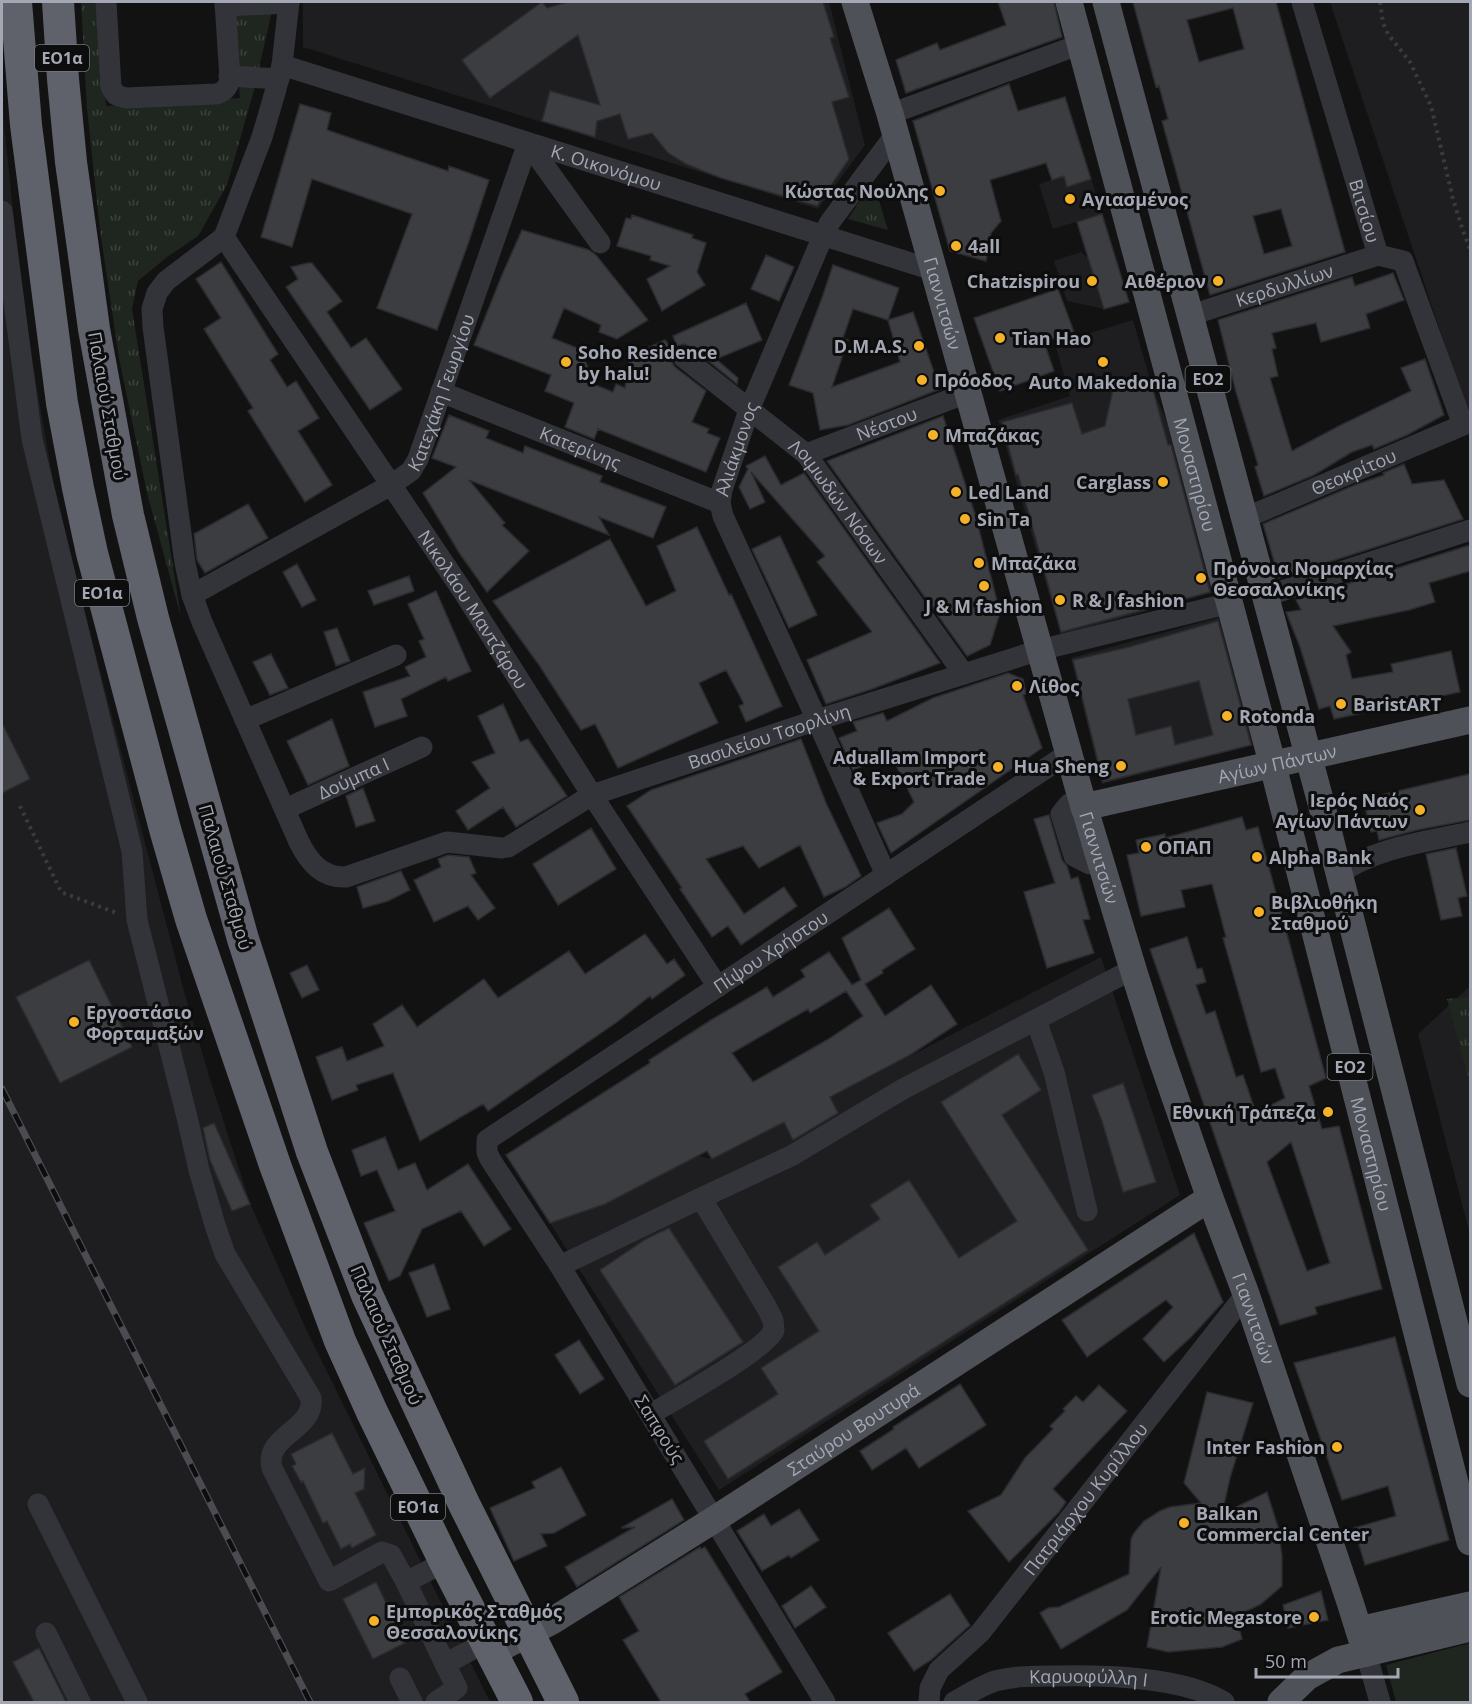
<svg xmlns="http://www.w3.org/2000/svg" width="1472" height="1704" font-family="'Open Sans',sans-serif">
<style>
.built{fill:#1e1e20}
.grass{fill:url(#grass-tufts)}
.park{fill:#1e261f}
.building{fill:#3c3d41;stroke:#2c2c30;stroke-width:1.5;fill-rule:evenodd}
.lines{fill:none;stroke-linecap:round;stroke-linejoin:round}
.path{stroke:#393b40;stroke-width:4;stroke-dasharray:3 4.5;stroke-linecap:butt}
.minor{stroke:#333439;stroke-width:21}
.major{stroke:#4f5158;stroke-width:27}
.highway{stroke:#5f626a;stroke-width:32}
.rail-casing{stroke:#4a4c52;stroke-width:7}
.rail{stroke:#0d0d0e;stroke-width:4.5;stroke-dasharray:14;stroke-linecap:butt}
.poi-dot{fill:#f5b128;stroke:#0d0d0e;stroke-width:2}
.labels{text-anchor:middle;dominant-baseline:central;stroke-width:6;stroke-linejoin:round;paint-order:stroke}
.shield{fill:#0d0d0e;stroke:#767a82;stroke-width:1.5}
.shield-label{font-size:16px;font-weight:bold;fill:#a3a8b4}
.street-label{font-size:18px;fill:#a3a8b4;stroke:#0d0d0e}
.poi-label{font-size:18px;font-weight:bold;fill:#a3a8b4;stroke:#0d0d0e;text-anchor:start}
</style>
<defs>
<pattern id="grass-tufts" width="24" height="20" patternUnits="userSpaceOnUse" patternTransform="scale(1.5)"><rect width="24" height="20" fill="#1e261f"/><path d="M3 7l-1-3M5 7V3M7 7l1-3M15 17l-1-3M17 17v-4M19 17l1-3" fill="none" stroke="#3c433d"/></pattern>
</defs>
<rect width="100%" height="100%" fill="#121213"/>
<path class="built" d="M303 2H829L865 145 818 209 303 47Z
M1330 2H1470V420Z
M2 83 4 125 24 313 53 481 89 629 185 995 209 1076 250 1203 306 1329 490 1702H2Z
M1088 169 1102 214 1053 229 1039 184Z
M1081 252 1090 260 1114 253 1129 302 1104 309 1067 301 1054 261Z
M1133 320 1153 390 1174 437 1222 590 1061 635 998 420 1070 396 1055 344Z
M1228 615 1262 743 1102 784 1071 658Z
M1101 957 1180 1195 719 1490 550 1223 605 1204 698 1156 712 1159Z
M1470 986V1235L1418 1034Z"/>
<path class="grass" d="M81 2H99L106 106 240 98 234 13 272 11 254 90 227 185 198 236 167 257 138 281 132 309 181 617 147 493 119 358 100 230 87 109Z
M873 181 888 230 848 219Z
M1470 996V1085L1447 999 1468 997Z"/>
<path class="park" d="M1470 1643V1702H1396L1386 1665Z"/>
<path class="building" d="M542 2 547 8 568 2H823L834 37 830 38 849 97 832 102 849 159 817 206 721 178 686 164 668 153 652 133 628 139 620 114 597 121 595 137 542 121 550 91 600 105 578 35 490 98 462 60Z
M998 2H1054L1062 37 906 93 896 60 937 43 940 50 1006 25Z
M1133 2H1276L1345 252 1210 295 1162 121 1168 119 1159 86 1156 87ZM1233 8 1244 49 1199 62 1187 20ZM1281 209 1292 246 1264 254 1253 216Z
M1009 84 1018 111 1065 97 1091 179 1067 187 1064 176 1052 180 1046 163 990 180 1001 221 991 233 986 261 950 251 913 121Z
M300 104 331 113 327 130 448 171 449 166 489 180 468 244 437 330 377 308 412 214 312 179 292 247 261 237Z
M1102 214 1129 302 1104 309 1077 222Z
M632 215 693 235 692 238 706 243 697 272 705 285 662 311 647 279 670 266 650 260 651 256 617 246 626 218 631 219Z
M522 230 589 250 596 255 648 320 617 339 599 332 601 325 564 308 552 338 592 354 584 359 588 367 583 380 613 392 616 384 625 388 630 356 665 340 673 350 671 355V361L675 367 706 391 692 422 709 429 707 433 720 438 706 472 598 429 594 439 565 427 574 403 545 391 551 375 474 345 502 275Z
M766 255 794 267 779 301 751 289Z
M221 262 278 354 270 360 287 387 296 381 319 418 298 431 332 485 305 502 248 411 253 408 204 329 221 318 196 279Z
M308 263H312L342 301 327 312 351 348 366 338 402 389 370 410 286 287 298 279 291 267Z
M833 265 899 288 888 320 913 312 940 389 848 425 820 430 813 393 789 385 822 298ZM853 309 888 320 900 362 832 387 848 340 843 338Z
M1393 273 1404 300 1366 314 1370 328 1321 342 1316 323 1272 333 1276 348 1272 349 1278 376 1270 378 1292 451 1339 426 1411 391 1401 368 1425 359 1444 415 1407 435 1374 449 1372 445 1352 452 1314 475 1264 496 1255 467 1258 465 1236 392 1218 320 1352 277 1355 286Z
M1058 289 1074 332 1044 342 1054 371 1000 391 974 318Z
M746 303 762 340 716 359 738 378 737 384 691 347 684 344 677 346 673 336Z
M1115 381 1153 390 1168 445H1171L1210 592 1061 632 1018 474 1016 475 1002 422 1072 403 1082 434 1105 426Z
M449 415 489 431 486 438 523 453 525 446 602 476 600 482 666 507 653 538 599 517 609 535 469 480 505 523 502 525 529 551 487 592 460 554 423 493 456 467 432 458Z
M943 416 976 517 1000 613 990 645 967 656 827 461Z
M765 456 781 485 804 473 940 663 872 689 826 704 807 660 872 632 817 562 825 556 751 472 765 502 750 509 739 487 748 469 746 466Z
M1404 464 1412 484 1444 480 1463 519 1279 578 1263 524 1355 485 1384 475 1383 473Z
M248 504 268 538 205 573 197 560 194 534Z
M697 527 729 595 731 594 782 706 746 722 739 706 744 704 726 670 699 683 718 723 618 768 595 724 581 730 539 665 493 601 610 539 646 606 676 591 657 546Z
M780 536 817 615 789 628 752 549Z
M1470 545V571L1429 583 1435 602 1409 610 1333 626 1351 652 1346 655 1352 679 1393 672 1391 664 1451 651 1460 692 1334 719 1330 706 1319 709 1300 647 1286 612 1301 610 1296 600Z
M297 564 316 600 302 607 283 572Z
M409 576 414 591 374 605 368 591Z
M436 591 471 671 448 681 446 677 401 699 407 716 375 727 363 692 410 676 405 667 426 657 419 641 424 639 408 604Z
M1218 621 1251 745 1103 782 1073 660 1129 647ZM1199 681 1213 735 1175 745 1171 726 1136 735 1128 699Z
M337 628 350 661 336 666 324 632Z
M271 654 288 688 270 695 253 662Z
M1008 673 1023 679 1026 694 1023 695 1042 748 891 853 877 823 902 814 914 802 891 755 853 770 839 738 857 731 853 722 883 713 887 721 933 698Z
M503 704 520 742 528 739 567 796 516 827 503 807 468 830 456 811 490 788 472 762 495 753 478 716Z
M332 719 349 766 308 785 287 741Z
M2 723 30 779 2 793Z
M801 739 826 803 861 876 845 887 824 897 800 845 759 868 743 846 706 859 744 914 784 887 797 906 741 945 728 926 712 937 680 889 682 888 627 806 651 790Z
M1470 774V820L1417 830 1379 840 1377 831 1371 832 1366 811 1371 809 1368 798Z
M363 788 375 821 356 827 346 796Z
M1049 815 1062 860 1067 866 1071 879 1078 877 1090 919 1083 920 1094 953 1047 968 1024 892 1055 883 1034 819Z
M1242 817 1246 830 1258 827 1326 1078 1309 1086 1322 1129 1339 1126 1382 1289 1315 1307 1317 1314 1280 1325 1150 949 1187 937 1197 969 1202 968 1206 982 1196 985 1206 1014 1215 1011 1236 1077 1243 1075 1255 1110 1269 1106 1285 1098 1275 1068 1261 1072 1223 938 1226 937 1212 884 1181 890 1185 907 1141 916 1127 855 1139 853 1136 840 1165 834V838ZM1291 1142 1330 1263 1307 1271 1267 1162Z
M591 828 616 869 558 905 533 864Z
M1456 848 1467 896 1458 898 1462 916 1441 920 1426 854Z
M448 855 469 857 476 873 471 875 495 908 478 920 468 906 434 922 414 880 441 867 438 859Z
M401 871 410 890 388 901 363 908 357 887Z
M889 908 915 949 882 970 883 973 865 984 885 1016 931 985 957 1024 910 1055 830 1097 838 1113 793 1140 784 1122 712 1159 707 1151 605 1204 550 1223 506 1155 650 1063 649 1060 711 1020 767 987 773 997 805 977 801 970 829 952 852 985 861 980 842 938ZM846 991 863 1016 827 1040 753 1082 732 1053 808 1009 810 1013Z
M645 934 667 964 674 959 685 975 652 999 650 996 617 1022 488 1111 483 1104 420 1141 393 1073 356 1085 358 1090 332 1100 316 1057 342 1047 347 1061 384 1046 373 1024 402 1005 417 1027 484 979 498 998 569 951 585 974Z
M89 960 132 1047 60 1083 16 997Z
M307 965 319 990 302 998 290 973Z
M1018 1054 1041 1090 1002 1115 1088 1250 728 1479 704 1441 778 1394 761 1368 819 1331 778 1267 817 1242 825 1255 880 1219 870 1205 909 1180 959 1258 1017 1221 941 1102Z
M1123 1083 1156 1182 1123 1192 1102 1121 1092 1095Z
M214 1123 250 1204 232 1211 210 1160 203 1128Z
M385 1137 398 1170 415 1163 427 1190 468 1164 511 1229 484 1246 461 1211 422 1229 400 1276 389 1281 364 1223 395 1211 377 1170 361 1176 352 1150Z
M669 1228 743 1342 675 1385 600 1270 646 1239Z
M1194 1233 1223 1302 1192 1336 1164 1362 1143 1339 1173 1307 1166 1300 1087 1357 1062 1320Z
M434 1264 450 1309 427 1317 409 1273Z
M1395 1337 1449 1540 1365 1565 1354 1528 1396 1516 1388 1486 1342 1500 1294 1363Z
M579 1340 604 1379 580 1394 555 1355Z
M960 1384 986 1425 919 1468 906 1448 872 1470 860 1451 894 1429 893 1427Z
M1099 1385 1127 1411 1053 1489 1066 1502 1059 1512 1009 1562 968 1511 1001 1495 1025 1458 1053 1429 1050 1426 1065 1411 1063 1409 1076 1396 1083 1402Z
M1207 1392 1253 1403 1230 1478 1222 1514 1267 1492 1278 1527 1282 1556V1586L1261 1604 1236 1616 1242 1639 1222 1647 1168 1652 1147 1647 1161 1567 1127 1610 1061 1649 1040 1613 1048 1608 1059 1607 1129 1574 1131 1539 1134 1533 1144 1521 1160 1511 1170 1507 1201 1503 1184 1483Z
M332 1433 353 1474 365 1468 364 1489 355 1493 376 1535 352 1548 350 1544 341 1549 327 1521 323 1523 303 1481 301 1482 292 1466 296 1464 291 1454Z
M561 1467 586 1515 554 1533 541 1534 547 1546 514 1561 490 1508 535 1488 532 1482Z
M672 1499 684 1520 577 1587 565 1567 635 1527 621 1528Z
M799 1509 819 1540 791 1558 789 1555 762 1571 737 1531 764 1514 771 1526Z
M700 1547 701 1549 705 1547 782 1672 745 1694 750 1702H661L623 1640 639 1631 619 1597Z
M376 1582 405 1643 373 1659 343 1599Z
M811 1586 826 1607 795 1628 782 1606Z
M1321 1591 1328 1620 1288 1628 1283 1605Z
M950 1594 970 1625 931 1660 914 1671 888 1633Z
M39 1648 66 1702H34L13 1662Z"/>
<g class="lines">
<path class="path" d="M1380 2 1383 23 1388 34 1410 62 1431 106 1453 199 1462 228 1470 249
M20 806 61 892 119 914"/>
<g class="minor">
<path d="M106 2 111 87 116 95 126 98 216 94C225 92 228 87 230 79L225 2"/>
<path id="s1" d="M289 2 282 65 276 89 262 137 224 237 166 281 157 293 152 309 153 327 185 563 192 595 202 622 299 842C309 862 322 878 346 877L447 842 502 848 508 847 592 795 817 720 1040 650 1230 603"/>
<path id="s2" d="M1302 2 1378 255 1403 261 1463 425"/>
<path d="M225 6 289 3"/>
<path id="s3" d="M282 65 933 270"/>
<path d="M229 76 279 79"/>
<path d="M890 114 1081 44"/>
<path d="M528 143 600 243"/>
<path d="M2 211 32 439 132 851 137 920 187 1117 199 1170 215 1225 225 1254 311 1398C316 1429 263 1436 272 1468L329 1581 382 1552 391 1555 406 1582"/>
<path id="s4" d="M224 237 464 593 592 795 718 987"/>
<path id="s5" d="M1191 315 1378 255"/>
<path id="s6" d="M683 357 806 454 964 674"/>
<path id="s7" d="M441 392 720 503"/>
<path id="s8" d="M806 454 967 393"/>
<path id="s9" d="M1245 518 1463 425"/>
<path id="s10" d="M192 595 391 485 411 471 418 459 528 143"/>
<path d="M1266 596 1470 530"/>
<path d="M245 720 396 655"/>
<path d="M1069 804 1061 814 1074 856 1090 864"/>
<path id="s11" d="M285 809 422 747"/>
<path d="M1339 874C1376 847 1427 842 1470 832"/>
<path id="s12" d="M886 875 817 720 723 516 720 503 722 490 749 410 823 236 830 222 895 135"/>
<path d="M1036 1020 1054 1072 1087 1211"/>
<path d="M560 1266 701 1198 791 1156 903 1089 1133 969"/>
<path d="M651 1414C674 1400 766 1350 774 1330L773 1320 767 1308 701 1198"/>
<path d="M38 1504 137 1702"/>
<path d="M445 1562 406 1582 445 1664 486 1642"/>
<path d="M46 1633 80 1702"/>
<path d="M1366 1653 1380 1702"/>
<path d="M400 1678 412 1702"/>
<path d="M436 1702 457 1688 445 1664"/>
<path id="s13" d="M825 1702 560 1266 490 1159 487 1152V1140L1069 753"/>
<path id="s14" d="M929 1702 930 1688 939 1670 980 1633 1246 1294"/>
<path id="s15" d="M954 1702C967 1695 980 1686 995 1681 1014 1676 1034 1676 1054 1676 1103 1675 1182 1676 1224 1702"/>
</g>
<g class="major">
<path id="s16" d="M855 2 890 114 1079 790 1133 969 1159 1051 1210 1198 1246 1294 1350 1602 1366 1653"/>
<path id="s17" d="M1069 2 1273 766 1470 1542"/>
<path d="M1106 2 1321 803 1470 1384"/>
<path id="s18" d="M1084 807 1470 720"/>
<path d="M1359 1630 1470 1605"/>
<path id="s19" d="M491 1653 552 1621 715 1519 1210 1198"/>
<path d="M1281 1702 1307 1677 1338 1660 1470 1628"/>
</g>
<path class="highway" d="M16 2 26 125 62 403 78 488 92 553 165 829 191 919 275 1165 340 1341 372 1412 445 1562 517 1702
M58 2 63 79 71 162 83 248 94 329 128 515 153 618 243 939 312 1152 367 1295 464 1504 563 1702"/>
<g class="rail-casing">
<path id="rail" d="M2 1089 310 1702"/>
</g>
<use href="#rail" class="rail"/>
</g>
<g class="poi-dot">
<circle cx="940" cy="191" r="6"/>
<circle cx="1070" cy="199" r="6"/>
<circle cx="956" cy="246" r="6"/>
<circle cx="1092" cy="281" r="6"/>
<circle cx="1218" cy="281" r="6"/>
<circle cx="1000" cy="338" r="6"/>
<circle cx="919" cy="346" r="6"/>
<circle cx="566" cy="362" r="6"/>
<circle cx="1103" cy="362" r="6"/>
<circle cx="922" cy="380" r="6"/>
<circle cx="933" cy="435" r="6"/>
<circle cx="1163" cy="482" r="6"/>
<circle cx="956" cy="492" r="6"/>
<circle cx="965" cy="519" r="6"/>
<circle cx="979" cy="563" r="6"/>
<circle cx="1201" cy="578" r="6"/>
<circle cx="984" cy="586" r="6"/>
<circle cx="1060" cy="600" r="6"/>
<circle cx="1017" cy="686" r="6"/>
<circle cx="1341" cy="704" r="6"/>
<circle cx="1227" cy="716" r="6"/>
<circle cx="1121" cy="766" r="6"/>
<circle cx="998" cy="767" r="6"/>
<circle cx="1420" cy="810" r="6"/>
<circle cx="1146" cy="847" r="6"/>
<circle cx="1257" cy="857" r="6"/>
<circle cx="1259" cy="912" r="6"/>
<circle cx="74" cy="1022" r="6"/>
<circle cx="1328" cy="1112" r="6"/>
<circle cx="1337" cy="1447" r="6"/>
<circle cx="1184" cy="1523" r="6"/>
<circle cx="1314" cy="1617" r="6"/>
<circle cx="374" cy="1621" r="6"/>
</g>
<g class="labels">
<g class="shield">
<rect x="35" y="45" width="54" height="26" rx="4.5"/>
<rect x="1185.5" y="366" width="45" height="26" rx="4.5"/>
<rect x="75" y="580" width="54" height="26" rx="4.5"/>
<rect x="1327.5" y="1054" width="45" height="26" rx="4.5"/>
<rect x="391" y="1494" width="54" height="26" rx="4.5"/>
</g>
<g class="shield-label">
<text x="62" y="58">ΕΟ1α</text>
<text x="1208" y="379">ΕΟ2</text>
<text x="102" y="593">ΕΟ1α</text>
<text x="1350" y="1067">ΕΟ2</text>
<text x="418" y="1507">ΕΟ1α</text>
</g>
<g class="street-label">
<text stroke="none"><textPath href="#s3" startOffset="340">Κ. Οικονόμου</textPath></text>
<text stroke="none"><textPath href="#s2" startOffset="218">Βιτσίου</textPath></text>
<text stroke="none"><textPath href="#s5" startOffset="98">Κερδυλλίων</textPath></text>
<text stroke="none"><textPath href="#s16" startOffset="314">Γιαννιτσών</textPath></text>
<text stroke="none"><textPath href="#s10" startOffset="336">Κατεχάκη Γεωργίου</textPath></text>
<text transform="translate(108 406) rotate(80)">Παλαιού Σταθμού</text>
<text stroke="none"><textPath href="#s8" startOffset="86">Νέστου</textPath></text>
<text stroke="none"><textPath href="#s7" startOffset="150">Κατερίνης</textPath></text>
<text stroke="none"><textPath href="#s12" startOffset="464">Αλιάκμονος</textPath></text>
<text stroke="none"><textPath href="#s9" startOffset="118">Θεοκρίτου</textPath></text>
<text stroke="none"><textPath href="#s17" startOffset="489">Μοναστηρίου</textPath></text>
<text stroke="none"><textPath href="#s6" startOffset="214">Λοιμωδών Νόσων</textPath></text>
<text stroke="none"><textPath href="#s4" startOffset="448">Νικολάου Μαντζάρου</textPath></text>
<text stroke="none"><textPath href="#s1" startOffset="1424">Βασιλείου Τσορλίνη</textPath></text>
<text stroke="none"><textPath href="#s18" startOffset="198">Αγίων Πάντων</textPath></text>
<text stroke="none"><textPath href="#s11" startOffset="75">Δούμπα Ι</textPath></text>
<text stroke="none"><textPath href="#s16" startOffset="890">Γιαννιτσών</textPath></text>
<text transform="translate(226 877) rotate(74)">Παλαιού Σταθμού</text>
<text stroke="none"><textPath href="#s13" startOffset="998">Πίψου Χρήστου</textPath></text>
<text stroke="none"><textPath href="#s17" startOffset="1191">Μοναστηρίου</textPath></text>
<text stroke="none"><textPath href="#s16" startOffset="1376">Γιαννιτσών</textPath></text>
<text transform="translate(387 1335) rotate(66)">Παλαιού Σταθμού</text>
<text transform="translate(660 1429) rotate(58)">Σαπφούς</text>
<text stroke="none"><textPath href="#s19" startOffset="426">Σταύρου Βουτυρά</textPath></text>
<text stroke="none"><textPath href="#s14" startOffset="260">Πατριάρχου Κυρίλλου</textPath></text>
<text stroke="none"><textPath href="#s15" startOffset="140">Καρυοφύλλη Ι</textPath></text>
</g>
<g class="poi-label">
<text x="928" y="191" text-anchor="end">Κώστας Νούλης</text>
<text x="1082" y="199">Αγιασμένος</text>
<text x="968" y="246">4all</text>
<text x="1080" y="281" text-anchor="end">Chatzispirou</text>
<text x="1206" y="281" text-anchor="end">Αιθέριον</text>
<text x="1012" y="338">Tian Hao</text>
<text x="907" y="346" text-anchor="end">D.M.A.S.</text>
<text x="578" y="352">Soho Residence<tspan x="578" dy="21">by halu!</tspan></text>
<text x="934" y="380">Πρόοδος</text>
<text x="1103" y="382" text-anchor="middle">Auto Makedonia</text>
<text x="945" y="435">Μπαζάκας</text>
<text x="1151" y="482" text-anchor="end">Carglass</text>
<text x="968" y="492">Led Land</text>
<text x="977" y="519">Sin Ta</text>
<text x="991" y="563">Μπαζάκα</text>
<text x="1213" y="568">Πρόνοια Νομαρχίας<tspan x="1213" dy="21">Θεσσαλονίκης</tspan></text>
<text x="1072" y="600">R &amp; J fashion</text>
<text x="984" y="606" text-anchor="middle">J &amp; M fashion</text>
<text x="1029" y="686">Λίθος</text>
<text x="1353" y="704">BaristART</text>
<text x="1239" y="716">Rotonda</text>
<text x="986" y="757" text-anchor="end">Aduallam Import<tspan x="986" dy="21">&amp; Export Trade</tspan></text>
<text x="1109" y="766" text-anchor="end">Hua Sheng</text>
<text x="1408" y="800" text-anchor="end">Ιερός Ναός<tspan x="1408" dy="21">Αγίων Πάντων</tspan></text>
<text x="1158" y="847">ΟΠΑΠ</text>
<text x="1269" y="857">Alpha Bank</text>
<text x="1271" y="902">Βιβλιοθήκη<tspan x="1271" dy="21">Σταθμού</tspan></text>
<text x="86" y="1012">Εργοστάσιο<tspan x="86" dy="21">Φορταμαξών</tspan></text>
<text x="1316" y="1112" text-anchor="end">Εθνική Τράπεζα</text>
<text x="1325" y="1447" text-anchor="end">Inter Fashion</text>
<text x="1196" y="1513">Balkan<tspan x="1196" dy="21">Commercial Center</tspan></text>
<text x="386" y="1611">Εμπορικός Σταθμός<tspan x="386" dy="21">Θεσσαλονίκης</tspan></text>
<text x="1302" y="1617" text-anchor="end">Erotic Megastore</text>
</g>
</g>
<rect width="1472" height="1704" fill="none" stroke="#a3a8b4" stroke-width="6"/>
<path d="M1256 1668v9h142v-9" fill="none" stroke="#a3a8b4" stroke-width="3"/>
<text x="1265" y="1668" font-size="18" fill="#a3a8b4" stroke="#0d0d0e" stroke-width="4.5" paint-order="stroke">50 m</text>
</svg>
